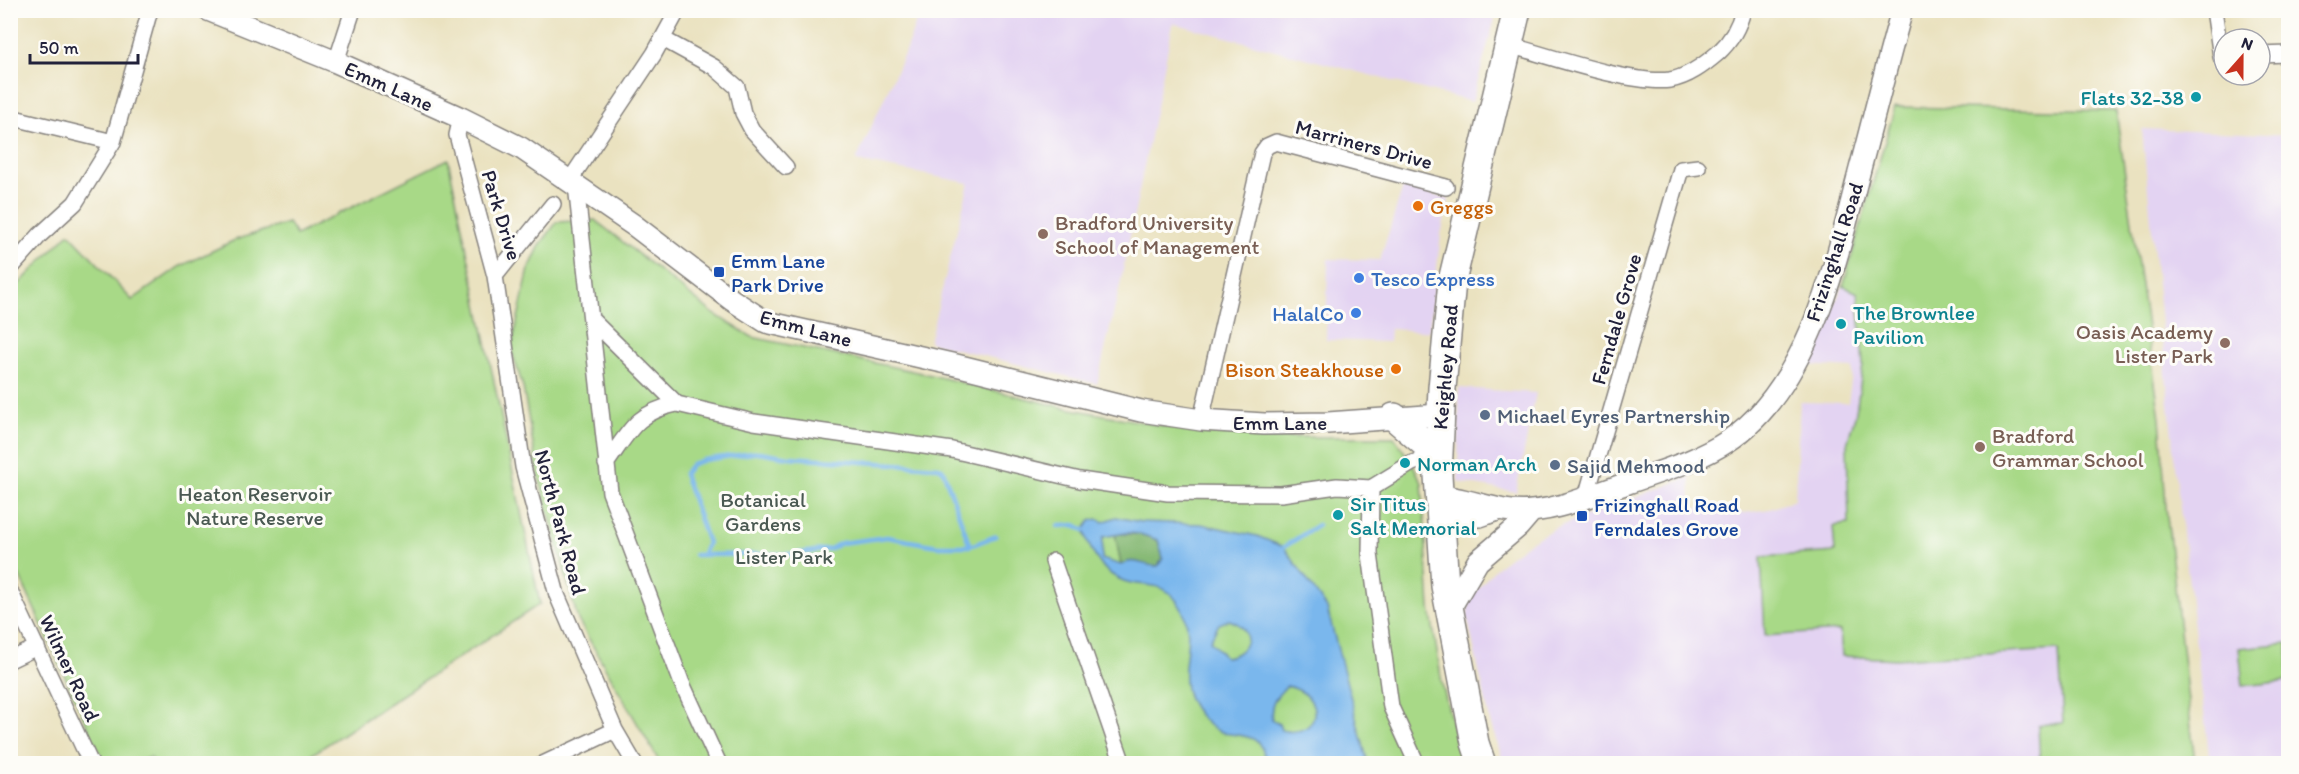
<svg xmlns="http://www.w3.org/2000/svg" width="2299" height="774" font-family="Itim,sans-serif">
<style>
.built{fill:#e3d3f2}
.green{fill:#a8d987;stroke:#657e61;stroke-width:1.5}
.forest{fill:#86b974;stroke:#546e58;stroke-width:1.5}
.water{fill:#7ab7ed;stroke:#4e6c94;stroke-width:1.5;fill-rule:evenodd}
.lines{fill:none;stroke-linecap:round;stroke-linejoin:round}
.stream{stroke:#7ab7ed;stroke-width:4.5}
.street-casing{stroke:#86827e;stroke-width:18}
.secondary-casing{stroke:#86827e;stroke-width:24}
.highway-casing{stroke:#86827e;stroke-width:30}
.street{stroke:#fff;stroke-width:15}
.secondary{stroke:#fff;stroke-width:21}
.highway{stroke:#fff;stroke-width:27}
.culture-dot{fill:#0f9aa8;stroke:#fdfcf7;stroke-width:2}
.food-dot{fill:#e8710a;stroke:#fdfcf7;stroke-width:2}
.education-dot{fill:#8d6e63;stroke:#fdfcf7;stroke-width:2}
.transit-dot{fill:#1a4fb4;stroke:#fdfcf7;stroke-width:2}
.shop-dot{fill:#3f7fe0;stroke:#fdfcf7;stroke-width:2}
.service-dot{fill:#5c6f8a;stroke:#fdfcf7;stroke-width:2}
.labels{text-anchor:middle;dominant-baseline:central;stroke-width:6;stroke-linejoin:round;paint-order:stroke}
.street-label{font-size:21px;fill:#22223b;stroke:#fdfcf7}
.culture-label{font-size:21px;fill:#0d838f;stroke:#fdfcf7;text-anchor:start}
.food-label{font-size:21px;fill:#c56008;stroke:#fdfcf7;text-anchor:start}
.education-label{font-size:21px;fill:#785e54;stroke:#fdfcf7;text-anchor:start}
.transit-label{font-size:21px;fill:#164399;stroke:#fdfcf7;text-anchor:start}
.shop-label{font-size:21px;fill:#366cbe;stroke:#fdfcf7;text-anchor:start}
.service-label{font-size:21px;fill:#4e5e75;stroke:#fdfcf7;text-anchor:start}
.park-label{font-size:21px;fill:#4a5952;stroke:#fdfcf7}
</style>
<rect width="100%" height="100%" fill="#fdfcf7"/>
<filter id="ink" filterUnits="userSpaceOnUse"><feTurbulence type="fractalNoise" baseFrequency=".0167" numOctaves="2"/><feDisplacementMap in="SourceGraphic" scale="12" xChannelSelector="R" yChannelSelector="G"/><feConvolveMatrix kernelMatrix="1 2 1 2 8 2 1 2 1" color-interpolation-filters="sRGB"/></filter>
<filter id="wash" filterUnits="userSpaceOnUse"><feTurbulence type="fractalNoise" baseFrequency=".008" numOctaves="4" result="noise"/><feDisplacementMap in="SourceGraphic" scale="24" xChannelSelector="R" yChannelSelector="G"/><feGaussianBlur stdDeviation="1.35" result="paint"/><feColorMatrix in="noise" values="0 0 0 0 0 0 0 0 0 0 0 0 0 0 0 0 0 1.4 0 .05"/><feComposite in="paint" operator="in"/></filter>
<g filter="url(#wash)">
<rect width="100%" height="100%" fill="#eae2c0"/>
<path class="built" d="M920 11V10L1497 11 1472 102 1173 23 1120 285 1097 384 929 342 969 183 856 161 905 52Z
M1895 107 2116 111 2160 418 2166 507 2195 763H1504L1491 725 1467 616 1470 597 1498 566 1530 542 1557 527 1690 477 1691 507 1744 513 1770 509 1795 500 1800 402 1848 403 1853 368 1807 365 1843 286Z
M2142 129 2288 135V763H2210L2174 456Z
M1403 187 1449 199 1441 234 1429 331 1390 329 1389 342 1326 340 1328 259 1380 260Z
M1459 388 1536 393 1516 492 1458 482Z"/>
<path class="green" d="M1895 107 2116 111 2160 418 2166 507 2195 763H2040L2038 725 2063 723 2059 650 1896 659 1842 656 1840 631 1765 636 1761 557 1835 552 1833 526 1849 524 1847 444 1856 412 1863 365 1858 293 1843 286Z
M448 159 540 604 299 763 154 764 151 757 135 763H104L11 557V292L69 233 132 300 179 267 235 240 288 223 296 235Z
M595 220 714 314 752 337 931 375 1066 408 1169 427 1273 437H1394L1412 463 1422 483 1430 608 1442 683 1462 763H660L578 620 538 474 523 387 511 349 529 269 540 245 557 222Z
M2288 643V681L2243 686 2239 648Z"/>
<path class="forest" d="M1115 534H1140L1158 540 1163 558 1158 566 1121 565Z"/>
<path class="water" d="M1116 517 1141 522 1201 524 1257 536 1284 547 1327 608 1368 763H1267C1258 721 1232 745 1209 725 1160 680 1204 647 1180 606 1163 578 1147 589 1124 581 1101 573 1090 551 1084 530L1090 521 1097 519 1103 522ZM1126 533 1140 534 1158 540 1163 558 1158 566C1144 567 1134 556 1121 565L1102 559 1103 537ZM1229 620C1257 629 1249 655 1225 657L1210 641 1219 624ZM1287 686C1328 695 1320 740 1281 730L1279 724 1272 720C1269 705 1276 696 1287 686Z"/>
<g class="lines">
<path class="stream" d="M1058 526 1075 525 1084 530
M1284 547 1318 525
M695 555 794 554 830 549 841 543 887 537 938 546H970L996 536
M702 555 708 543 684 474 692 464 704 460 759 452 789 457 939 467 943 470 970 546"/>
</g>
</g>
<g filter="url(#ink)">
<g class="lines">
<g class="street-casing">
<path id="street" d="M2214 10 2221 57 2224 56
M663 39 714 67 737 87 743 113 752 130 786 167
M1509 45C1549 56 1632 85 1670 80 1688 77 1704 65 1718 53 1730 42 1739 27 1743 10
M2260 55 2288 54
M336 62 353 10
M10 117 113 142
M461 118 457 135 495 276 523 467 557 595 615 730 635 764
M570 180 654 54 678 10
M576 185 610 492 681 681 719 764
M10 269 40 235 75 203 113 142 150 10
M495 276 553 204
M591 319 677 404 754 422 952 450 1080 480 1168 493 1281 494 1337 486 1371 488
M1201 420 1262 153 1267 146 1276 142 1446 187
M606 464C629 432 636 412 677 404
M1586 497 1681 169 1698 167
M1053 561 1123 764
M10 591 91 764
M10 660 37 647
M543 764 615 730
M1417 764 1391 707 1370 554 1371 488 1412 463 1438 455"/>
</g>
<g class="secondary-casing">
<path id="secondary" d="M208 10 336 62 461 118 521 148 635 226 732 300 766 322 956 365 1141 411 1201 420 1264 424 1328 423 1440 415
M1439 496C1470 498 1501 515 1532 511 1565 508 1597 493 1628 483 1661 471 1698 461 1728 441 1810 387 1837 257 1860 169 1874 116 1887 63 1902 10
M1440 516H1480L1500 509
M1449 610 1478 561 1519 526 1531 512"/>
</g>
<g class="highway-casing">
<path id="highway" d="M1394 417 1438 455
M1482 764 1475 743 1445 586 1438 475 1442 388 1452 281 1517 10"/>
</g>
<use href="#street" class="street"/>
<use href="#secondary" class="secondary"/>
<use href="#highway" class="highway"/>
</g>
</g>
<g class="culture-dot">
<circle cx="2196" cy="97" r="6"/>
<circle cx="1841" cy="324" r="6"/>
<circle cx="1405" cy="463" r="6"/>
<circle cx="1338" cy="515" r="6"/>
</g>
<g class="food-dot">
<circle cx="1418" cy="206" r="6"/>
<circle cx="1396" cy="369" r="6"/>
</g>
<g class="education-dot">
<circle cx="1043" cy="234" r="6"/>
<circle cx="2225" cy="343" r="6"/>
<circle cx="1980" cy="447" r="6"/>
</g>
<g class="transit-dot">
<rect x="713" y="266" width="12" height="12" rx="3"/>
<rect x="1576" y="510" width="12" height="12" rx="3"/>
</g>
<g class="shop-dot">
<circle cx="1359" cy="278" r="6"/>
<circle cx="1356" cy="313" r="6"/>
</g>
<g class="service-dot">
<circle cx="1485" cy="415" r="6"/>
<circle cx="1555" cy="465" r="6"/>
</g>
<g class="labels">
<g class="street-label">
<text transform="translate(389 86) rotate(24)">Emm Lane</text>
<text transform="translate(1364 144) rotate(15)">Marriners Drive</text>
<text transform="translate(502 215) rotate(73)">Park Drive</text>
<text transform="translate(1834 252) rotate(-72)">Frizinghall Road</text>
<text transform="translate(1616 319) rotate(-74)">Ferndale Grove</text>
<text transform="translate(806 328) rotate(15)">Emm Lane</text>
<text transform="translate(1445 367) rotate(-85)">Keighley Road</text>
<text x="1280" y="422">Emm Lane</text>
<text transform="translate(561 522) rotate(75)">North Park Road</text>
<text transform="translate(70 668) rotate(65)">Wilmer Road</text>
</g>
<g class="culture-label">
<text x="2184" y="97" text-anchor="end">Flats 32-38</text>
<text x="1853" y="312">The Brownlee<tspan x="1853" dy="24">Pavilion</tspan></text>
<text x="1417" y="463">Norman Arch</text>
<text x="1350" y="503">Sir Titus<tspan x="1350" dy="24">Salt Memorial</tspan></text>
</g>
<g class="food-label">
<text x="1430" y="206">Greggs</text>
<text x="1384" y="369" text-anchor="end">Bison Steakhouse</text>
</g>
<g class="education-label">
<text x="1055" y="222">Bradford University<tspan x="1055" dy="24">School of Management</tspan></text>
<text x="2213" y="331" text-anchor="end">Oasis Academy<tspan x="2213" dy="24">Lister Park</tspan></text>
<text x="1992" y="435">Bradford<tspan x="1992" dy="24">Grammar School</tspan></text>
</g>
<g class="transit-label">
<text x="731" y="260">Emm Lane<tspan x="731" dy="24">Park Drive</tspan></text>
<text x="1594" y="504">Frizinghall Road<tspan x="1594" dy="24">Ferndales Grove</tspan></text>
</g>
<g class="shop-label">
<text x="1371" y="278">Tesco Express</text>
<text x="1344" y="313" text-anchor="end">HalalCo</text>
</g>
<g class="service-label">
<text x="1497" y="415">Michael Eyres Partnership</text>
<text x="1567" y="465">Sajid Mehmood</text>
</g>
<g class="park-label">
<text x="255" y="493">Heaton Reservoir<tspan x="255" dy="24">Nature Reserve</tspan></text>
<text x="763" y="499">Botanical<tspan x="763" dy="24">Gardens</tspan></text>
<text x="784" y="556">Lister Park</text>
</g>
</g>
<rect width="2299" height="774" fill="none" stroke="#fdfcf7" stroke-width="36"/>
<g transform="translate(2242 57) rotate(21)"><circle r="28" fill="#fdfcf7" stroke="#a5a5ac" stroke-width="1.5"/>
<path d="M0-4.5L10 22L0 15L-10 22Z" fill="#c8321e"/>
<text y="-9" font-size="16" font-weight="bold" text-anchor="middle" fill="#22223b">N</text>
</g>
<path d="M30 54v9h108v-9" fill="none" stroke="#22223b" stroke-width="3"/>
<text x="39" y="54" font-size="18" fill="#22223b" stroke="#fdfcf7" stroke-width="4.5" paint-order="stroke">50 m</text>
</svg>
